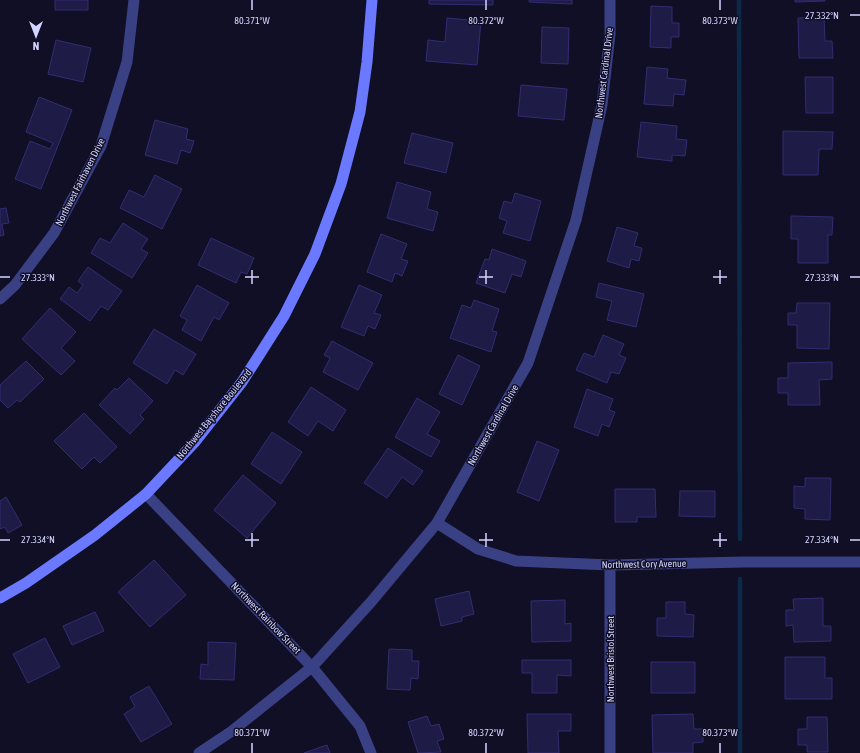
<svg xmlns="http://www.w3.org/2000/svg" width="860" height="753" font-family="'Asap Condensed',sans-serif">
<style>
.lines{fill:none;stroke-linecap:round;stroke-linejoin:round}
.stream{stroke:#0c2947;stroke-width:4.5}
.building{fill:#1e1b46;stroke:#322d72}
.minor{stroke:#3a4084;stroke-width:11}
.secondary{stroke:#6a79ff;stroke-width:11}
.ticks{fill:none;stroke:#d3d3ff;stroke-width:1.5}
.labels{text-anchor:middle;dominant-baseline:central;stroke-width:3;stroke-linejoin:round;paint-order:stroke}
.street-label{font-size:10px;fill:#d3d3ff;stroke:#100f25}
.ticks-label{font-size:10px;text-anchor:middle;fill:#d3d3ff;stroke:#100f25;stroke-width:3;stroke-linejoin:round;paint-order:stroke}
</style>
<rect width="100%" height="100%" fill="#100f25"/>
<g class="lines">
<path class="stream" d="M739 0 740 539
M740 579V753"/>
</g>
<path class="building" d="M55 0H88V10H55Z
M429 0H493V5L429 4Z
M529 0H572V4L529 2Z
M795 0H825V1L795 2Z
M651 6 672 7V23H679V37H671V48L650 47Z
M824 17 825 41H832L833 58H799L798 18Z
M447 18 481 21 477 65 426 61 428 40 445 42Z
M542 27 569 28 568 64 541 63Z
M56 40 91 48 83 82 48 74Z
M647 67 668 69 667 78 686 80 684 95 674 94 673 106 644 104Z
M805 77H833V113H806Z
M521 85 567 89 564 120 518 116Z
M39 97 72 110 41 189 15 179 30 141 50 149 53 143 26 132Z
M155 120 188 129 186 139 194 141 190 153 181 150 177 164 145 155Z
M641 122 677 126 676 139 687 140 685 156 672 155V161L637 157Z
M783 131 833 132 832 149H819L818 175H783Z
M412 133 453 143 446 173 404 163Z
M155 175 182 189 162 229 120 208 129 190 144 197Z
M397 182 431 192 427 209 438 212 433 231 387 218Z
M515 193 541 201 530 241 503 233 507 221 499 218 504 201 512 203Z
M6 208 9 223 2 224 4 235 0 236V209Z
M791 216 833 217 832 235H828V263H798V239H791Z
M123 223 148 239 141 249 148 253 132 278 91 253 100 238 110 243Z
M617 227 638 233 634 246 642 248 639 261 631 259 629 268 607 261Z
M381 234 407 244 401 259 408 261 402 276 395 273 392 282 367 272Z
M211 238 254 258 247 274 241 272 236 283 198 265Z
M492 249 526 261 521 277 512 274 505 293 476 283 485 259 489 260Z
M88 267 122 291 108 310 101 306 90 321 60 299 69 287 77 293 83 285 78 281Z
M599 283 644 294 636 327 607 320 612 301 596 297Z
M197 285 229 303 219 320 214 317 201 341 182 330 187 320 180 316Z
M359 285 382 295 374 313 381 315 375 329 368 326 364 336 341 327Z
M474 300 499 309 492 331 497 332 491 352 450 338 462 305 471 308Z
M797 303H830L829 349 797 348V325H788V313H796Z
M50 308 76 332 61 348 75 361 61 375 22 339Z
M154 329 196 354 183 375 175 370 167 384 133 363Z
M603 335 624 344 619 355 626 358 619 374 611 372 607 383 576 370 584 353 594 357Z
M332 341 373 363 358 390 323 372 330 358 324 355Z
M458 355 480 366 462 405 439 394Z
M26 361 44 379 20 402 17 400 8 408 0 400V385Z
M832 362V379L819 380 820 405H788V393H778V378H788V363Z
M129 378 153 401 140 415 144 419 130 434 99 405 115 388 117 390Z
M311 387 346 410 333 431 318 421 308 436 288 422Z
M587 389 613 399 609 410 615 412 609 427 602 424 598 436 574 427Z
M417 398 440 412 427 434 440 441 431 457 395 437Z
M84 413 117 447 100 463 94 457 82 469 54 441Z
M272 432 302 452 281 484 251 464Z
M537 441 559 450 539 501 517 492Z
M388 448 423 471 413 485 402 477 387 498 364 483Z
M243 475 276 503 247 538 214 510Z
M805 478H831L830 520 805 519V509L794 508V486L805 487Z
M615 489H655L656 517H637V522H615Z
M680 491H715V517L679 516Z
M6 497 22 525 8 533 5 527 0 529V501Z
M154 560 186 595 150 627 118 592Z
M469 591 474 614 462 617V621L441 626 435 599Z
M823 598V626H831V641L794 642 793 625 786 626V610H794L793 599Z
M565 600V624L571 623V641L532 642 531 601Z
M666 602H685V614L694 615 693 637 657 636V618H666Z
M95 612 104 631 72 645 63 626Z
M45 638 60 667 28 683 13 654Z
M208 642 236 643 234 680 200 679 201 664 208 665Z
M389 649 412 650V661H419L418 679 411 678 410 690 387 689Z
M785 657H825V678H832V699H785Z
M522 660H571V676L557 675V693H532V673H522Z
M651 662H695V693H651Z
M149 686 172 724 141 742 124 714 135 707 130 697Z
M527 714H571V731H558L559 753H528Z
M693 714 694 729H703V742L693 743V753H653L652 715Z
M427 716 431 726 439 724 444 739 437 741 441 752 418 753 408 722Z
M807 717H827L828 752H807V745H798V729H807Z
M327 745 330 753H304Z"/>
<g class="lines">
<path class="minor" d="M0 299 15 285 54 233 101 146 127 62 134 0
M146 494 312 667 360 726 371 753
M437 523 478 549 516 561 610 565 744 562H860
M199 753 232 731 312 667 371 602 437 523 528 363 576 220 602 105 610 34V0
M610 753V565"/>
<path class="secondary" d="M0 598 26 583 95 535 146 494 194 443 242 382 284 316 315 254 341 184 360 112 367 62 372 0"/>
</g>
<path class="ticks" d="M252 0V10M486 0V10M720 0V10M850 15H860M252 270V284M486 270V284M720 270V284M0 277H10M245 277H259M479 277H493M713 277H727M850 277H860M252 533V547M486 533V547M720 533V547M0 540H10M245 540H259M479 540H493M713 540H727M850 540H860M252 743V753M486 743V753M720 743V753"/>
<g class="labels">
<g class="street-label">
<text transform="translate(604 73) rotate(-83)">Northwest Cardinal Drive</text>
<text transform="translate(80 182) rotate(-63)">Northwest Fairhaven Drive</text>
<text transform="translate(214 414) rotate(-51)">Northwest Bayshore Boulevard</text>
<text transform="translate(493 425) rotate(-60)">Northwest Cardinal Drive</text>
<text transform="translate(644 564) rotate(-1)">Northwest Cory Avenue</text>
<text transform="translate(266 618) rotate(46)">Northwest Rainbow Street</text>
<text transform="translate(610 659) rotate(-90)">Northwest Bristol Street</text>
</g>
</g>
<g class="ticks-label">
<text x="822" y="19">27.332°N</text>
<text x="252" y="24">80.371°W</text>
<text x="486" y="24">80.372°W</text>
<text x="720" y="24">80.373°W</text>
<text x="822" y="281">27.333°N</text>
<text x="38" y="281">27.333°N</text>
<text x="822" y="543">27.334°N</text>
<text x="38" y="543">27.334°N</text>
<text x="252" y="736">80.371°W</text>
<text x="486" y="736">80.372°W</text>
<text x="720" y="736">80.373°W</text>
</g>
<g transform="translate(36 36) rotate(180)" stroke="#100f25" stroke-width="3" paint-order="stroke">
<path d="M0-3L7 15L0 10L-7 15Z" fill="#d3d3ff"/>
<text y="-6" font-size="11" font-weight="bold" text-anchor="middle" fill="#d3d3ff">N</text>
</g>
</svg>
